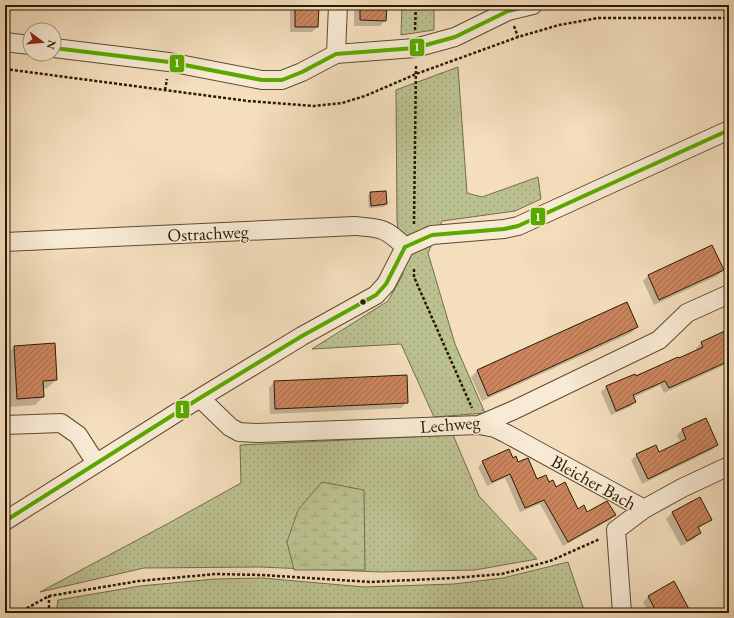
<svg xmlns="http://www.w3.org/2000/svg" width="734" height="618" font-family="'EB Garamond',serif">
<style>
.grass{fill:url(#grass-dots);stroke:#746e49}
.wetland{fill:url(#wetland-marsh);stroke:#746e49}
.shadow{fill:#0003}
.building{fill:url(#building-hatch);stroke:#2b1a02}
.lines{fill:none;stroke-linecap:round;stroke-linejoin:round}
.street-casing{stroke:#5d4b31;stroke-width:20}
.path{stroke:#2b1a02;stroke-width:2.5;stroke-dasharray:3 2;stroke-linecap:butt}
.street{stroke:#f8ead4;stroke-width:18}
.bus-1-casing{stroke:#f8ead4;stroke-width:7}
.bus-1{stroke:#5aa900;stroke-width:4}
.bus-dot{fill:#2b1a02;stroke:#f8ead4;stroke-width:1.5}
.labels{text-anchor:middle;dominant-baseline:central;stroke-width:3;stroke-linejoin:round;paint-order:stroke}
.street-label{font-size:18px;fill:#2b1a02;stroke:#f8ead4}
.line-badge{stroke:#f8ead4;stroke-width:1.5}
.badge-label{font-size:11px;text-anchor:middle;font-weight:bold;fill:#fff}
</style>
<defs>
<pattern id="grass-dots" width="8" height="8" patternUnits="userSpaceOnUse"><rect width="8" height="8" fill="#bcc190"/><path d="M2 2h.1M6 6h.1" fill="none" stroke="#a2a57b" stroke-width="1.8" stroke-linecap="round"/></pattern>
<pattern id="wetland-marsh" width="20" height="14" patternUnits="userSpaceOnUse"><rect width="20" height="14" fill="#bcc190"/><path d="M1 5h8M5 5V1M11 12h8M15 12V8" fill="none" stroke="#a2a57b"/></pattern>
<pattern id="building-hatch" width="6" height="6" patternUnits="userSpaceOnUse"><rect width="6" height="6" fill="#cc855e"/><path d="M-1 1l2-2M0 6l6-6M5 7l2-2" fill="none" stroke="#a66c4b"/></pattern>
</defs>
<rect width="100%" height="100%" fill="#f4debd"/>
<filter id="stains"><feTurbulence type="fractalNoise" baseFrequency=".005" numOctaves="4"/><feColorMatrix values="0 0 0 0 .2 0 0 0 0 .09 0 0 0 0 .02 0 0 0 .5 -.17"/></filter>
<radialGradient id="worn" r=".72"><stop offset=".6" stop-color="#630" stop-opacity="0"/><stop offset="1" stop-color="#630" stop-opacity=".3"/></radialGradient>
<path class="grass" d="M402 5H434V30L401 35Z
M458 67 467 193 482 197 538 177 541 199 515 211 442 221 428 253 455 344 485 413 434 417 401 344 312 349 388 301 403 274 397 220 396 90Z
M453 435 479 496 537 559 475 570 380 572 259 567 144 568 40 592 169 523 241 483 240 445Z
M568 562 585 613H56L58 600 140 586 215 579 262 578 364 587 454 584 503 578Z"/>
<path class="wetland" d="M322 482 364 490 365 570H294L287 542 298 510Z"/>
<path class="shadow" d="M290 5H318V26L312 32H290Z
M354 5H386L385 20 380 26H354Z
M371 193 386 204 384 207 369 208 368 196Z
M723 270 717 276 654 305 643 281 648 276Z
M626 303 637 327 631 333 482 401 471 377 477 371Z
M729 330V363L664 393 660 385 633 398 635 402 630 407 611 415 601 392 606 387 679 359 697 351 696 348 701 343Z
M54 344 56 380 47 388 43 389V397L35 405 9 407 5 356 14 347Z
M274 382 407 402 401 408 270 414 269 388Z
M705 419 717 445 712 450 642 484 631 460 637 455 658 453 681 443 677 435 682 430Z
M513 459 537 480 549 483 556 488 577 510 586 513 614 515 610 520 563 546 540 504 520 512 505 478 487 486 478 467 483 462Z
M699 499 710 520 698 529 700 533 694 539 681 546 666 519 672 513Z
M648 597 690 613H649L643 602Z"/>
<path class="building" d="M295 5H319L318 27H295Z
M360 5H387L386 21 360 20Z
M386 191 387 204 371 206 370 192Z
M712 245 724 270 659 300 648 275Z
M627 302 638 327 488 396 477 370Z
M729 329V361L669 388 665 381 633 395 636 402 616 411 606 386 635 374 636 376 678 357 679 358 703 347 701 342Z
M55 343 57 380 43 381 44 397 17 399 14 346Z
M407 375 408 403 275 409 274 381Z
M706 418 718 445 648 479 636 454 656 445 659 452 686 439 682 429Z
M509 449 513 458 516 456 518 462 528 458 537 479 546 475 549 482 553 480 556 487 565 482 578 509 584 505 587 512 607 501 616 515 568 542 544 500 525 508 510 474 492 482 482 461Z
M700 497 712 520 698 527 701 533 687 541 672 512Z
M674 581 691 613H657L648 596Z"/>
<g class="lines">
<g class="street-casing">
<path id="street" d="M5 42 30 45
M54 48 169 62 262 80H282L302 72 336 54 415 48 455 37 508 11 533 5
M336 54 338 5
M5 242 355 226C381 228 386 228 405 247
M200 398 230 427 239 432 257 433 479 425 514 410 659 340 687 313 729 294
M5 425 61 423 78 435 96 463
M479 425 495 428 507 434 644 509
M5 521 200 398 302 336 376 295 386 284 405 247 432 235 504 229 518 226 729 130
M622 613 616 530 644 509 682 488 729 466"/>
</g>
<path class="path" d="M514 26 518 37
M415 30 416 5
M5 69 248 101 314 106 342 103 365 96 416 74 518 37 559 25 598 18H729
M165 90 167 79
M414 224 416 65
M414 269V277L472 408
M18 613 49 596 139 581 216 574 262 575 371 582 454 578 502 574 550 561 600 539
M49 613V596"/>
<use href="#street" class="street"/>
<g class="bus-1-casing">
<path id="bus-1" d="M54 48 169 62 262 80H282L302 72 336 54 415 48 455 37 508 11 533 5
M5 521 200 398 302 336 376 295 386 284 405 247 432 235 504 229 518 226 729 130"/>
</g>
<use href="#bus-1" class="bus-1"/>
</g>
<circle class="bus-dot" cx="363" cy="302" r="3.5"/>
<g class="labels">
<g class="street-label">
<text transform="translate(208 233) rotate(-3)">Ostrachweg</text>
<text transform="translate(450 424) rotate(-5)">Lechweg</text>
<text transform="translate(594 482) rotate(29)">Bleicher Bach</text>
</g>
</g>
<g class="line-badge">
<rect x="409" y="38" width="16" height="19" rx="4" fill="#5aa900"/>
<rect x="169" y="54" width="16" height="19" rx="4" fill="#5aa900"/>
<rect x="530" y="207" width="16" height="19" rx="4" fill="#5aa900"/>
<rect x="175" y="400" width="15" height="19" rx="4" fill="#5aa900"/>
</g>
<g class="badge-label">
<text x="417" y="51">1</text>
<text x="177" y="67">1</text>
<text x="538" y="221">1</text>
<text x="182" y="413">1</text>
</g>
<rect width="734" height="618" fill="none" stroke="#f4debd" stroke-width="20"/>
<rect x="6" y="6" width="722" height="606" fill="none" stroke="#2b1a02" stroke-width="2"/>
<rect x="10" y="10" width="714" height="598" fill="none" stroke="#2b1a02"/>
<g transform="translate(42 42) rotate(106)"><circle r="19" fill="#f8ead4" stroke="#a69780"/>
<path d="M0-3L7 15L0 10L-7 15Z" fill="#8f2418"/>
<text y="-6" font-size="11" font-weight="bold" text-anchor="middle" fill="#2b1a02">N</text>
</g>
<rect width="100%" height="100%" filter="url(#stains)"/>
<rect width="100%" height="100%" fill="url(#worn)"/>
</svg>
